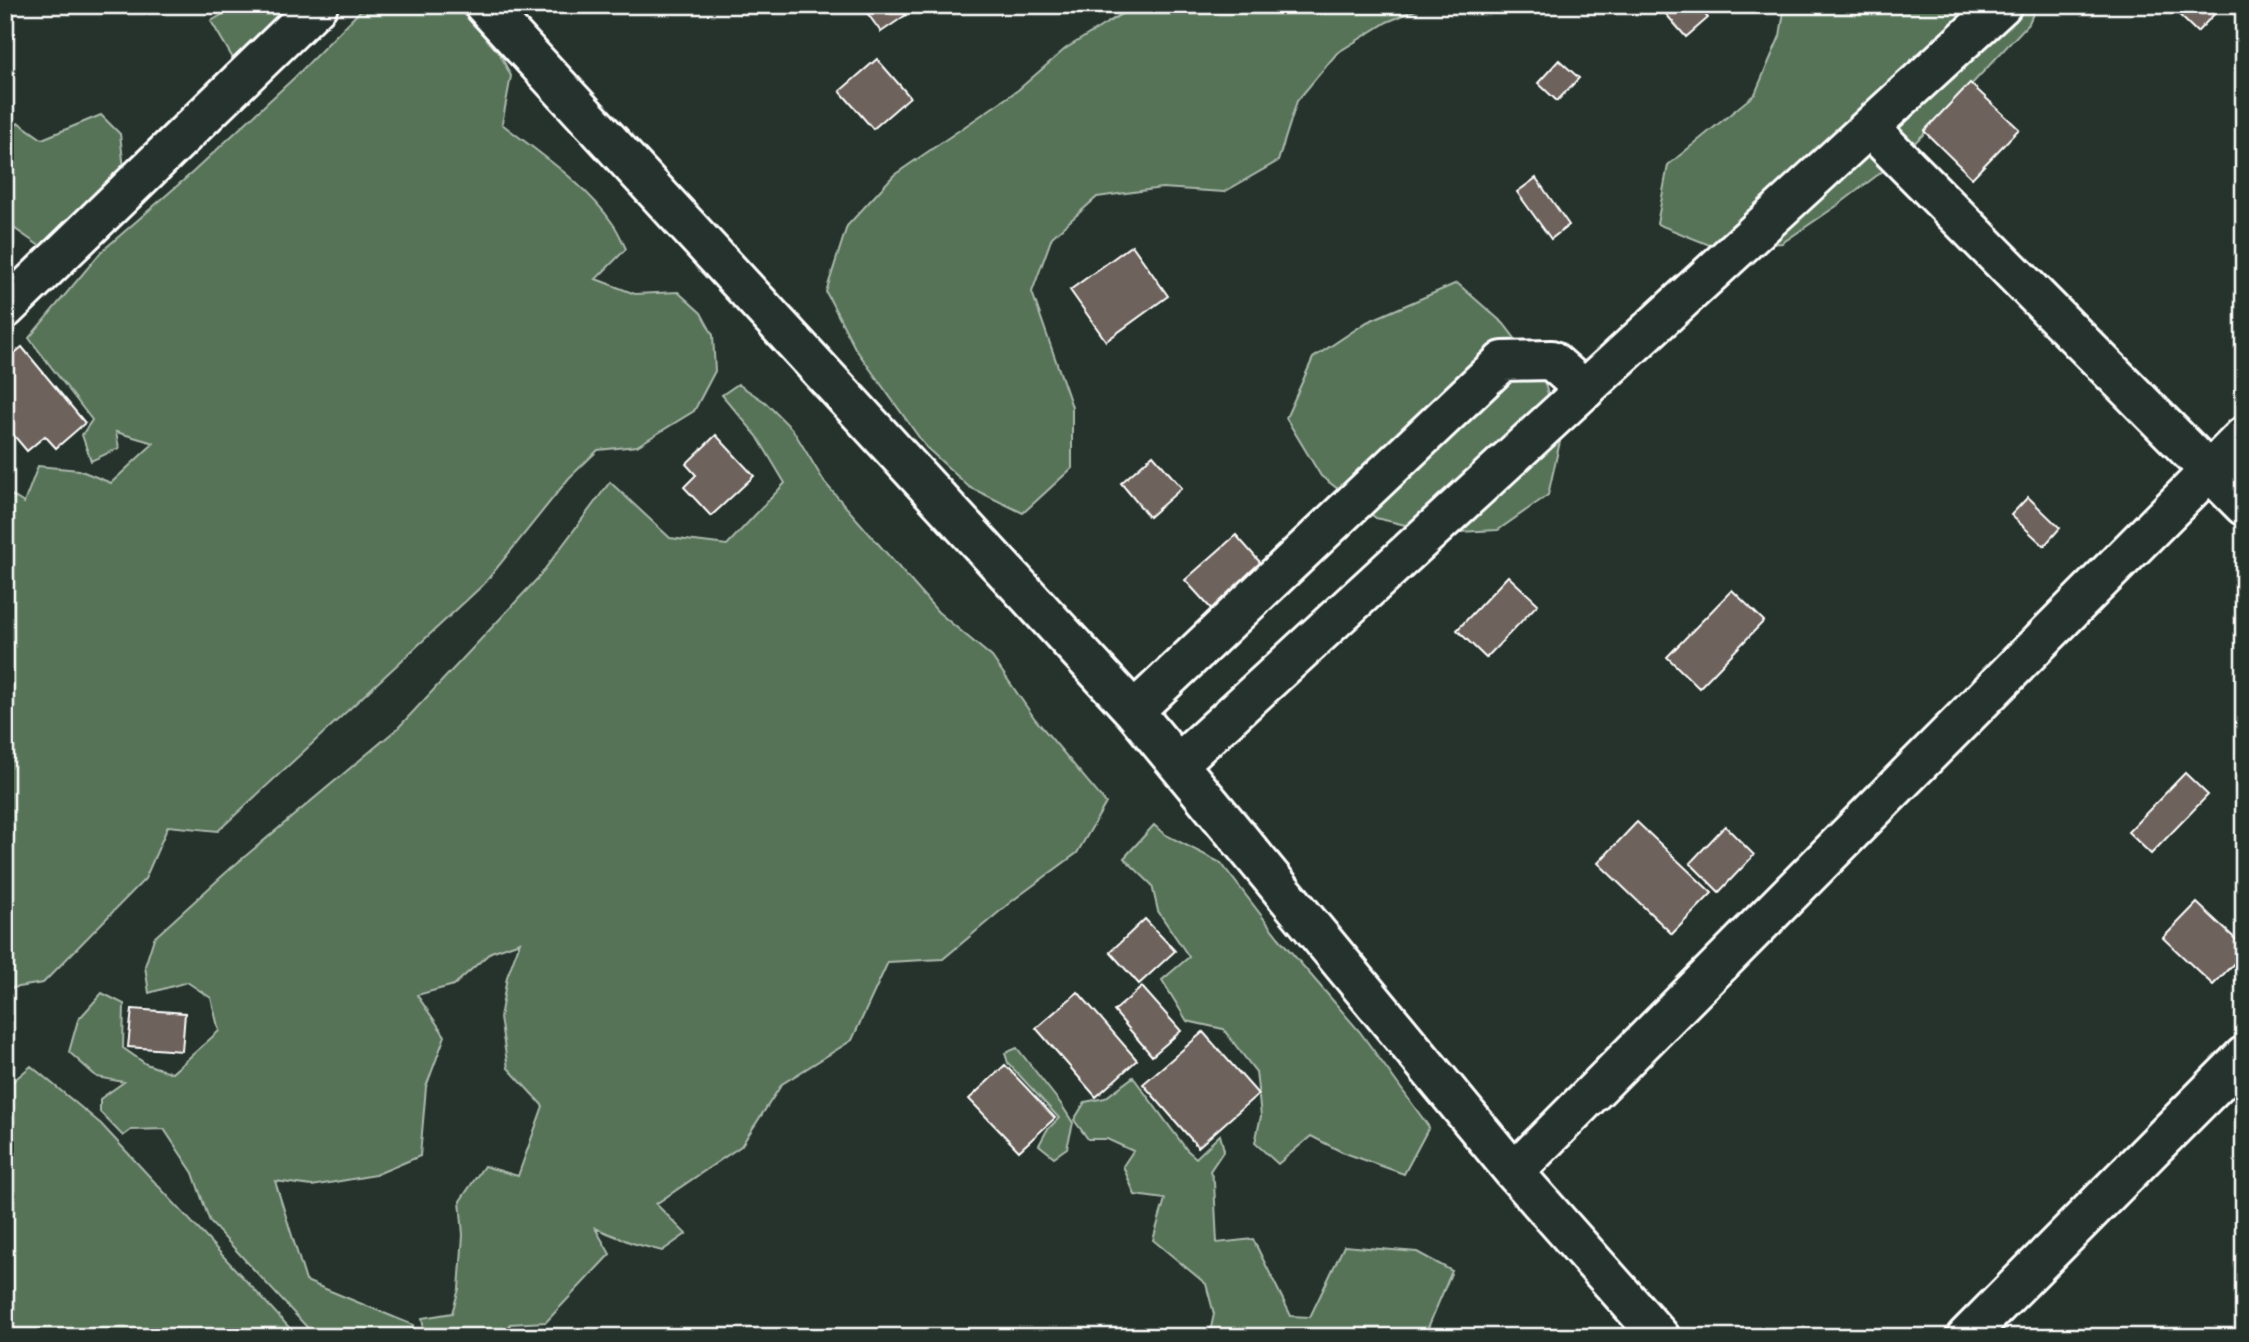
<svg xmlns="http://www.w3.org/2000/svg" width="2249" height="1342" font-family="Dekko,sans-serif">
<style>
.green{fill:#577359;stroke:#abb9ac;stroke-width:2}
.building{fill:#6e625c;stroke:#fff;stroke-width:2}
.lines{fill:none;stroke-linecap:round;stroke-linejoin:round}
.street-casing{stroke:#fff;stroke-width:44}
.street{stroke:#26332d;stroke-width:38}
</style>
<rect width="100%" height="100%" fill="#26332d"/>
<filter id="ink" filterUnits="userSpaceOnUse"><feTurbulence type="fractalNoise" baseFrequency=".0143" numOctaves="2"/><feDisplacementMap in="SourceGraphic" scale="14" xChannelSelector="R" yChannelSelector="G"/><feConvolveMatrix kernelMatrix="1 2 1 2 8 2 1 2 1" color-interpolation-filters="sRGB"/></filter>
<g filter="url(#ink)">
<path class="green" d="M265 5H302L234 60 211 21 232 9 262 8Z
M366 5H449L475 21 500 54 511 76 502 124C539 153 587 185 613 224 619 232 622 241 626 249L596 279 635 294 678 292 701 313 713 335 715 371 694 411 637 446 598 450 569 478 484 584 218 831 168 826 145 879 43 983 5 989V491L24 503 38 466 79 470 111 483 154 443 116 432 119 448 91 461 82 435 92 420 29 338 101 252 193 172 294 78Z
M1129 5H1428L1387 22 1337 53 1297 101 1278 161 1224 192 1162 188 1097 197 1052 237 1032 292 1072 407V468L1023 513 969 487 926 447 855 348 826 292 847 226 894 175 1018 90 1065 49 1123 13Z
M1785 5H2037L2029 23 1939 119 1896 161 1838 205 1782 243 1717 248 1657 224 1668 165 1755 94 1780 36Z
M101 115 120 134 124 169 44 249 5 222V129L19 123 42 139Z
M1457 283 1504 324 1542 374 1561 437 1548 495 1498 530 1439 533 1376 518 1321 476 1286 418 1313 358 1367 322Z
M738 384 765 402 793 430 825 483 938 612 992 657 1035 719 1106 803 1077 853 1012 901 943 959 888 962 852 1040 782 1084 741 1146 656 1204 686 1234 662 1251 632 1243 595 1228 610 1254 546 1322 510 1324 507 1337H425L422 1318 452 1313 459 1289 463 1235 460 1201 484 1166 518 1176 543 1106 508 1068 500 1018 507 977 520 942 491 952 454 985 417 995 445 1036 426 1087 420 1156 375 1175 312 1186 275 1181 306 1281 413 1325 415 1337H316L210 1222 193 1173 164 1129 131 1130 123 1136 100 1112V1099L124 1082 97 1077 69 1052 78 1020 102 993 124 1004 123 1048 146 1064 172 1073 219 1031 211 998 187 982 149 993 145 966 154 938 230 869 398 728 538 578 610 482 670 538 727 545 785 483 757 436 722 395Z
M1154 825 1164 834 1221 863 1278 937 1360 1032 1429 1127 1404 1174 1342 1152 1311 1136 1278 1164 1255 1143 1261 1116 1256 1072 1223 1029 1187 1021 1162 980 1189 957 1158 911 1152 885 1124 858Z
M1017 1048 1061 1104 1073 1123 1067 1148 1054 1157 1039 1145 1047 1130 1059 1118 1008 1063 1005 1053Z
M31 1066 101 1124 298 1337H5V1088Z
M1133 1077 1187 1150 1196 1158 1220 1135 1224 1150 1210 1171 1214 1182 1217 1243 1253 1239 1291 1316 1310 1317 1344 1246 1417 1252 1452 1271 1424 1337H1209L1214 1314 1206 1284 1153 1240 1165 1199 1135 1195 1123 1166 1133 1151 1107 1139H1088L1074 1120 1085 1102 1105 1098Z"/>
<path class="building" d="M899 5 906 15 881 32 862 6Z
M1658 5H1697L1708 18 1686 37Z
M2169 5H2223L2197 32Z
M877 59 910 97 873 129 840 91Z
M1559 60 1579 78 1557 101 1538 83Z
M1970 83 2019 129 1972 178 1924 131Z
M1536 178 1569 225 1551 239 1517 192Z
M1132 245 1168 296 1106 341 1070 290Z
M22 347 85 423 56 448 45 436 27 451 5 425V361Z
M716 435 754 476 711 516 684 487 696 475 686 464Z
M1153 455 1182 488 1149 517 1121 483Z
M2028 497 2060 528 2044 546 2011 515Z
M1236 535 1266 569 1215 613 1185 580Z
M1508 576 1538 604 1486 658 1457 630Z
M1732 590 1764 621 1699 688 1667 657Z
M2185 773 2208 795 2151 854 2128 832Z
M1637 822 1712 893 1672 934 1598 863Z
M1725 826 1754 855 1719 892 1690 863Z
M2197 903 2244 947V953L2213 985 2163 938Z
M1145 919 1175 951 1139 984 1110 952Z
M1142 987 1181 1031 1152 1056 1114 1011Z
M1078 992 1137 1060 1096 1097 1036 1028Z
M132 1009 185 1013 182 1051 128 1047Z
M1203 1032 1258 1094 1198 1147 1143 1084Z
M1005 1065 1055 1118 1019 1151 969 1099Z"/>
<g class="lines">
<g class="street-casing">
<path id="street" d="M484 5 1134 711 1514 1172 1660 1337
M1870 128 2244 506
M5 309 318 5
M1134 711 1503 361 1551 360 1585 390
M1178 764 2002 5
M1514 1172 2244 436
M1966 1337 2244 1056"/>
</g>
<use href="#street" class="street"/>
</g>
</g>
<rect width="2249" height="1342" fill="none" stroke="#26332d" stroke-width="28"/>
<rect x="14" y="14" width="2221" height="1314" fill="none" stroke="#fff" stroke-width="2.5" filter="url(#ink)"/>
</svg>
